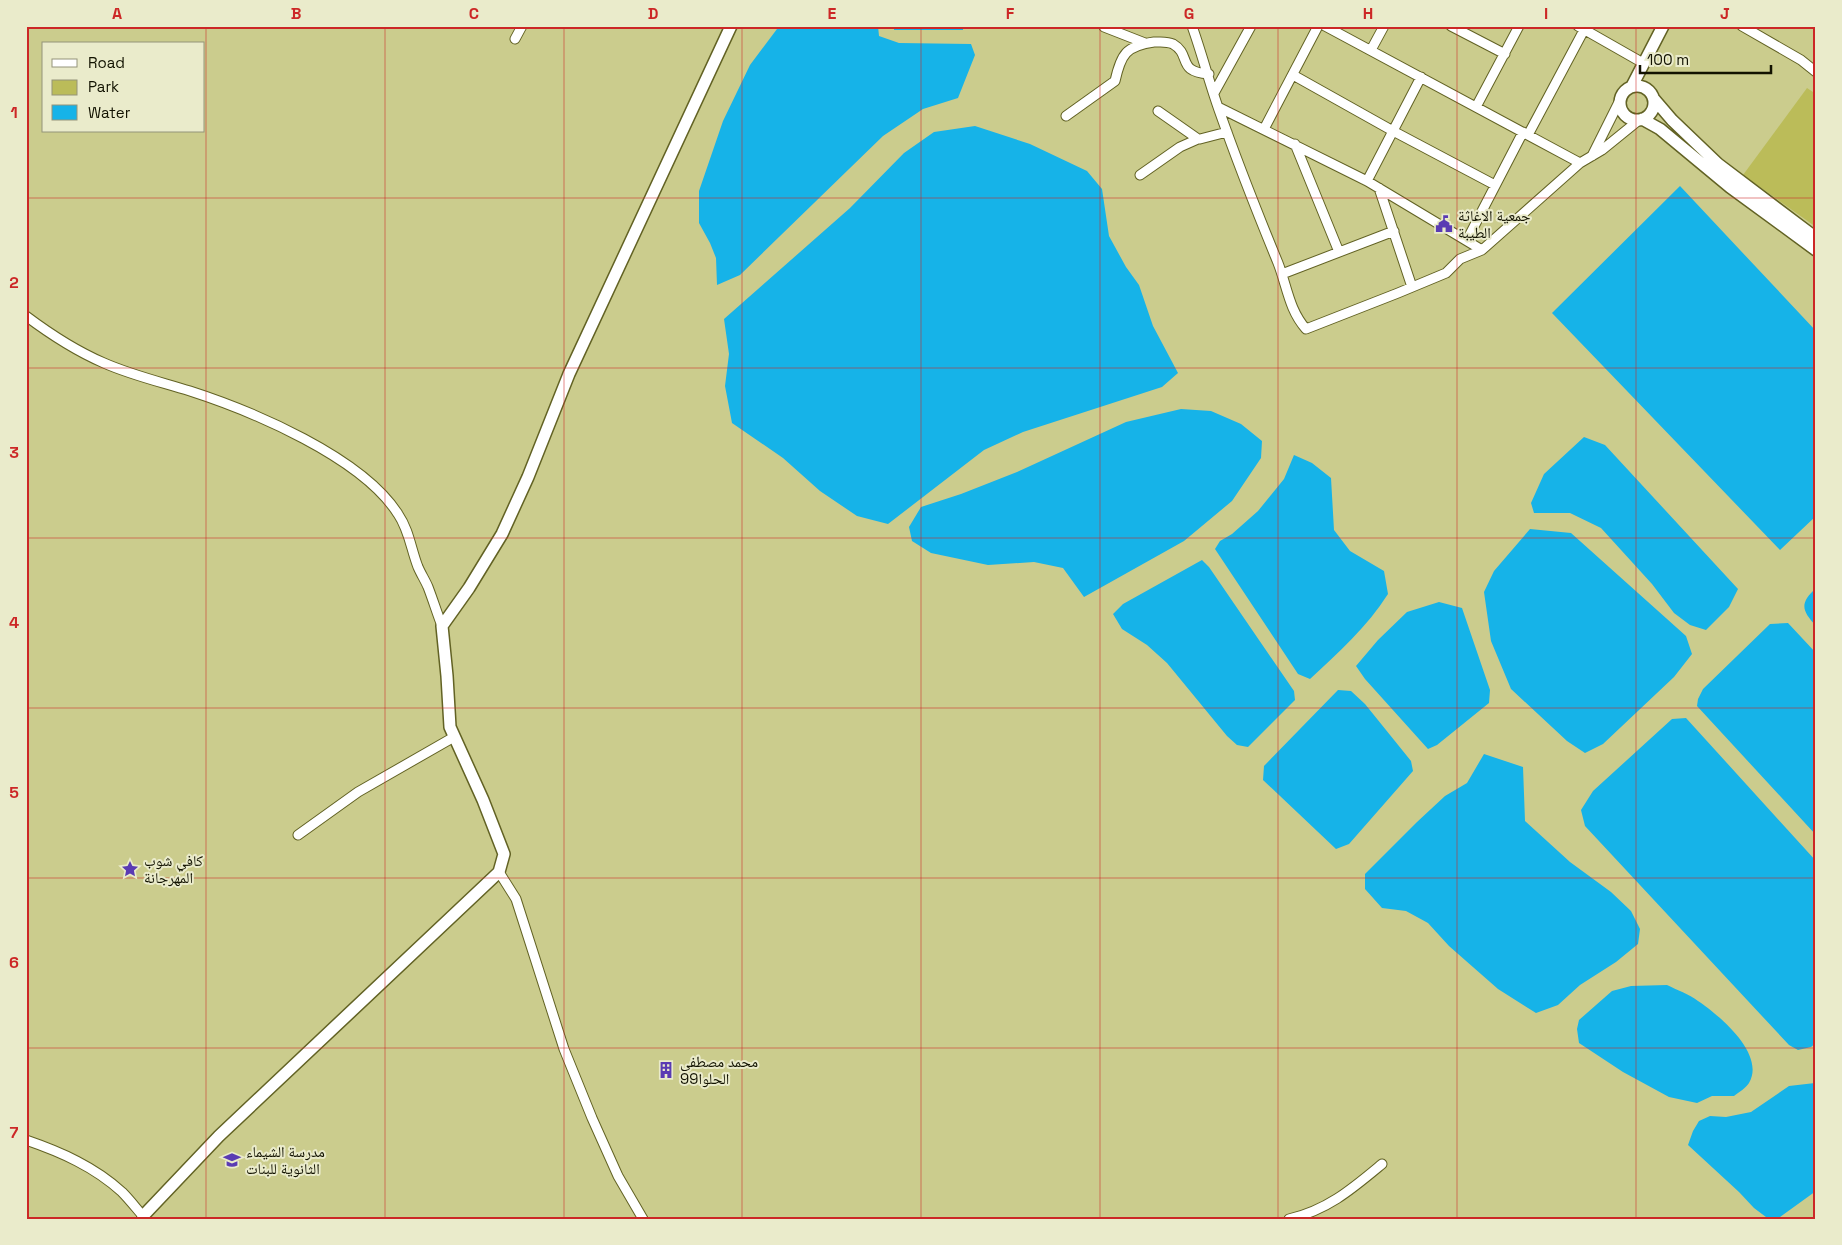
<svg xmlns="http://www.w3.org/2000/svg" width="1842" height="1245" font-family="'Space Grotesk','Noto Naskh Arabic',sans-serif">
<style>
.green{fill:#bbbc59}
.water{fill:#16b3e8}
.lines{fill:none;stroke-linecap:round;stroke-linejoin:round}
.street-casing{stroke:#626224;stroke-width:11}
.secondary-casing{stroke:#626224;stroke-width:14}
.street{stroke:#fff;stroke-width:9}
.secondary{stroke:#fff;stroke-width:11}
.grid{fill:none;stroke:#cc2726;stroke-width:1;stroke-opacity:0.55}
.labels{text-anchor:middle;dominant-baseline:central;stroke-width:4;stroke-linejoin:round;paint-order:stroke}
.poi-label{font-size:15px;fill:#121200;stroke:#eaebcb;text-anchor:start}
.neatline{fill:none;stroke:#cc2726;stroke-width:2}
.grid-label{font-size:16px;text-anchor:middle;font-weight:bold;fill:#cc2726}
</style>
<rect width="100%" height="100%" fill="#cbcc8d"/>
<path class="green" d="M1807 88 1816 94V227L1743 175Z"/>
<path class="water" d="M781 26H878L879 36 899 43 971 44 975 55 958 98 923 109 883 136 740 275 717 285 716 258 710 243 699 223V191L723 121 750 65 777 29Z
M894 26H963V30H894Z
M975 126 1030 144 1087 171 1102 189 1109 236 1126 267 1139 285 1153 326 1178 373 1162 387 1023 432 984 450 888 524 857 516 820 491 783 458 732 423 725 386 729 354 724 319 850 208 904 153 934 132Z
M1680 186 1816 331V516L1780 550 1552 313Z
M1181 409 1211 411 1241 424 1262 441 1261 458 1232 501 1184 541 1084 597 1063 568 1034 562 988 565 931 553 912 541 909 527 921 507 961 494 1017 472 1126 422Z
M1584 437 1605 445 1738 589 1729 607 1706 630 1690 625 1674 613 1652 584 1601 528 1570 513H1534L1531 503 1544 474Z
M1294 455 1312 463 1331 478 1334 530 1350 551 1384 571 1388 594C1367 627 1339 652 1310 679L1298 674 1215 549 1220 541 1232 534 1258 511 1284 479Z
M1530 529 1571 533 1686 636 1692 654 1674 677 1603 744 1585 753 1567 741 1511 689 1491 641 1484 592 1494 571Z
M1202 560 1209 567 1294 691 1295 700 1248 747 1237 745 1227 736 1167 663 1147 645 1122 629 1113 614 1123 604Z
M1816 588V626C1801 610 1800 603 1816 588Z
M1439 602 1462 608 1490 690 1489 703 1437 745 1428 749 1365 679 1356 666 1378 640 1407 612Z
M1788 623 1816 653V835L1697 706 1698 699 1703 689 1770 624Z
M1338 690 1351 691 1365 704 1411 761 1413 771 1349 844 1336 849 1263 780 1264 766Z
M1686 718 1816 861V1043L1811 1047 1798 1050 1789 1045 1585 826 1581 810 1593 791 1672 719Z
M1484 754 1523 767 1525 821 1570 862 1611 892 1631 911 1640 929 1638 944 1616 962 1580 985 1558 1005 1536 1013 1498 989 1449 946 1428 923 1406 911 1382 908 1365 889V874L1417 822 1445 796 1467 783Z
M1667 985C1677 990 1689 994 1698 1001 1719 1015 1766 1054 1749 1083 1746 1088 1739 1092 1734 1096H1712L1697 1103 1669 1097 1623 1072 1579 1043 1577 1029 1579 1020 1612 991 1631 986Z
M1815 1083 1816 1191 1780 1217H1766L1754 1208 1739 1192 1688 1145 1693 1131 1699 1121 1710 1116 1726 1117 1751 1112 1789 1086Z"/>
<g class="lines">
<g class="street-casing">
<path id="street" d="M1192 26C1202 54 1209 82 1219 110 1237 161 1257 212 1278 263 1287 286 1289 310 1306 329L1398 293 1446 273 1460 259 1482 250 1580 163 1602 150 1639 120
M1325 26 1580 163
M1451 26 1505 54
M1578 26 1643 63
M1742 26 1801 60 1816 72
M1104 27 1145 43
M515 39 522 26
M1371 50 1384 26
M1293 75 1393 131 1495 185
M1214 93 1251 26
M1218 107 1367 181 1482 250
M1476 107 1519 26
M1158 111 1198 139
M1066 116 1115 81C1121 54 1126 46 1154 42 1161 42 1167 41 1173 44 1192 55 1176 72 1209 74
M1264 129 1318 26
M1528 135 1584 30
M1295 144 1339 252
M1592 156 1620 100
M1140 175 1180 147 1198 139H1200L1227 132
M1367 181 1421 77
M1379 188 1412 287
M1467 240 1523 132
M1282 274 1394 231
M26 316C50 334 76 351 104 363 131 375 161 382 190 391 252 411 362 457 398 514 409 530 411 549 418 567 421 574 425 580 428 587 433 600 437 613 442 626
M298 835 358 792 454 737
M499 872 516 899 564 1049 592 1118 618 1176 643 1219
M26 1140C61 1152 95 1167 122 1192 129 1199 136 1208 143 1216
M1289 1219C1328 1210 1353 1188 1382 1164"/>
</g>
<g class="secondary-casing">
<path id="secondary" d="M1620 103a17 17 0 1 1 34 0a17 17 0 1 1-34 0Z
M1632 86 1663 26
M1654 99 1672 120 1718 164 1816 238
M1642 119 1660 129 1730 187 1816 250
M144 1219 143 1216 219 1136 499 872 504 854 483 800 450 727 447 676 442 626 469 588 502 534 528 477 569 374 731 26"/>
</g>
<use href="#street" class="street"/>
<use href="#secondary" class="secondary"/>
</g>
<path class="grid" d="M206 26V1219M385 26V1219M564 26V1219M742 26V1219M921 26V1219M1100 26V1219M1278 26V1219M1457 26V1219M1636 26V1219M26 198H1816M26 368H1816M26 538H1816M26 708H1816M26 878H1816M26 1048H1816"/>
<defs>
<g id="civic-bare" transform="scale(1.35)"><path d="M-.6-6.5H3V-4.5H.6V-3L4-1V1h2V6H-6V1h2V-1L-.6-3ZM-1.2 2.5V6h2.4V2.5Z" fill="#5a3bb3" stroke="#eaebcb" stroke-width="2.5" paint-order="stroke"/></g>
<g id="sight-bare" transform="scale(1.35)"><path d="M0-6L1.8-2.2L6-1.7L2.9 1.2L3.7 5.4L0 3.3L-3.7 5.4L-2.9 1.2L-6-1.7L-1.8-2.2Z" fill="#5a3bb3" stroke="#eaebcb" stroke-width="2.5" paint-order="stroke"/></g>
<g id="building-bare" transform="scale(1.35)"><path d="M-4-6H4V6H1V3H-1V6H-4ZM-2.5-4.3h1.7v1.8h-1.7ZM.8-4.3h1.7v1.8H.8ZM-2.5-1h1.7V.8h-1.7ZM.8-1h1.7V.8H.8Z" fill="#5a3bb3" stroke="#eaebcb" stroke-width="2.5" paint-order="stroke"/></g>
<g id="school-bare" transform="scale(1.35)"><path d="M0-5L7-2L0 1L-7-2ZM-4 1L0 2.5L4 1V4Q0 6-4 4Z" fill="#5a3bb3" stroke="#eaebcb" stroke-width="2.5" paint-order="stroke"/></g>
</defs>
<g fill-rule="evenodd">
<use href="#civic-bare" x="1444" y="224"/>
<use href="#sight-bare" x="130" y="869"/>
<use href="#building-bare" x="666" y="1070"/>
<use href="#school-bare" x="232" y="1160"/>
</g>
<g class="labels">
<g class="poi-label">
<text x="1458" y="215">جمعية الاغاثة<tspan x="1458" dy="17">الطيبة</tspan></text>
<text x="144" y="860">كافي شوب<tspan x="144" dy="17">المهرجانة</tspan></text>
<text x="680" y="1061">محمد مصطفى<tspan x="680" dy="17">الحلوا99</tspan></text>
<text x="246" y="1151">مدرسة الشيماء<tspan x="246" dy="17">الثانوية للبنات</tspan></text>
</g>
</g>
<rect width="1842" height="1245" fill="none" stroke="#eaebcb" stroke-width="55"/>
<rect x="42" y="42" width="162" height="90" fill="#eaebcb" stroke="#94947a"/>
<rect x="52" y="59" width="25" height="8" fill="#ffffff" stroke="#94947a"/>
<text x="88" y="68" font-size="15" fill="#121200">Road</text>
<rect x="52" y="80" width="25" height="15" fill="#bbbc59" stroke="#94947a"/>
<text x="88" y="92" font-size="15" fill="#121200">Park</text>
<rect x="52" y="105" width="25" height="15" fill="#16b3e8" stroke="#94947a"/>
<text x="88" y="118" font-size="15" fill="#121200">Water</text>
<path d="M1640 65v8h131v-8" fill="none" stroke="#121200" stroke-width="2.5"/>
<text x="1647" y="65" font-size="15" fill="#121200" stroke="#eaebcb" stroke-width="4" paint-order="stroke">100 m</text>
<rect x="28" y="28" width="1786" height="1190" class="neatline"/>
<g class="grid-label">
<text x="117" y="19">A</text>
<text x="296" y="19">B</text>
<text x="474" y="19">C</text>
<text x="653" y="19">D</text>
<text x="832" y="19">E</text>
<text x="1010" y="19">F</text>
<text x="1189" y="19">G</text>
<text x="1368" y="19">H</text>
<text x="1546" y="19">I</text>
<text x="1725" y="19">J</text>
<text x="14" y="118">1</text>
<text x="14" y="288">2</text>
<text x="14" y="458">3</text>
<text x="14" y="628">4</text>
<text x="14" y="798">5</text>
<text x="14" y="968">6</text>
<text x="14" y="1138">7</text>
</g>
</svg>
